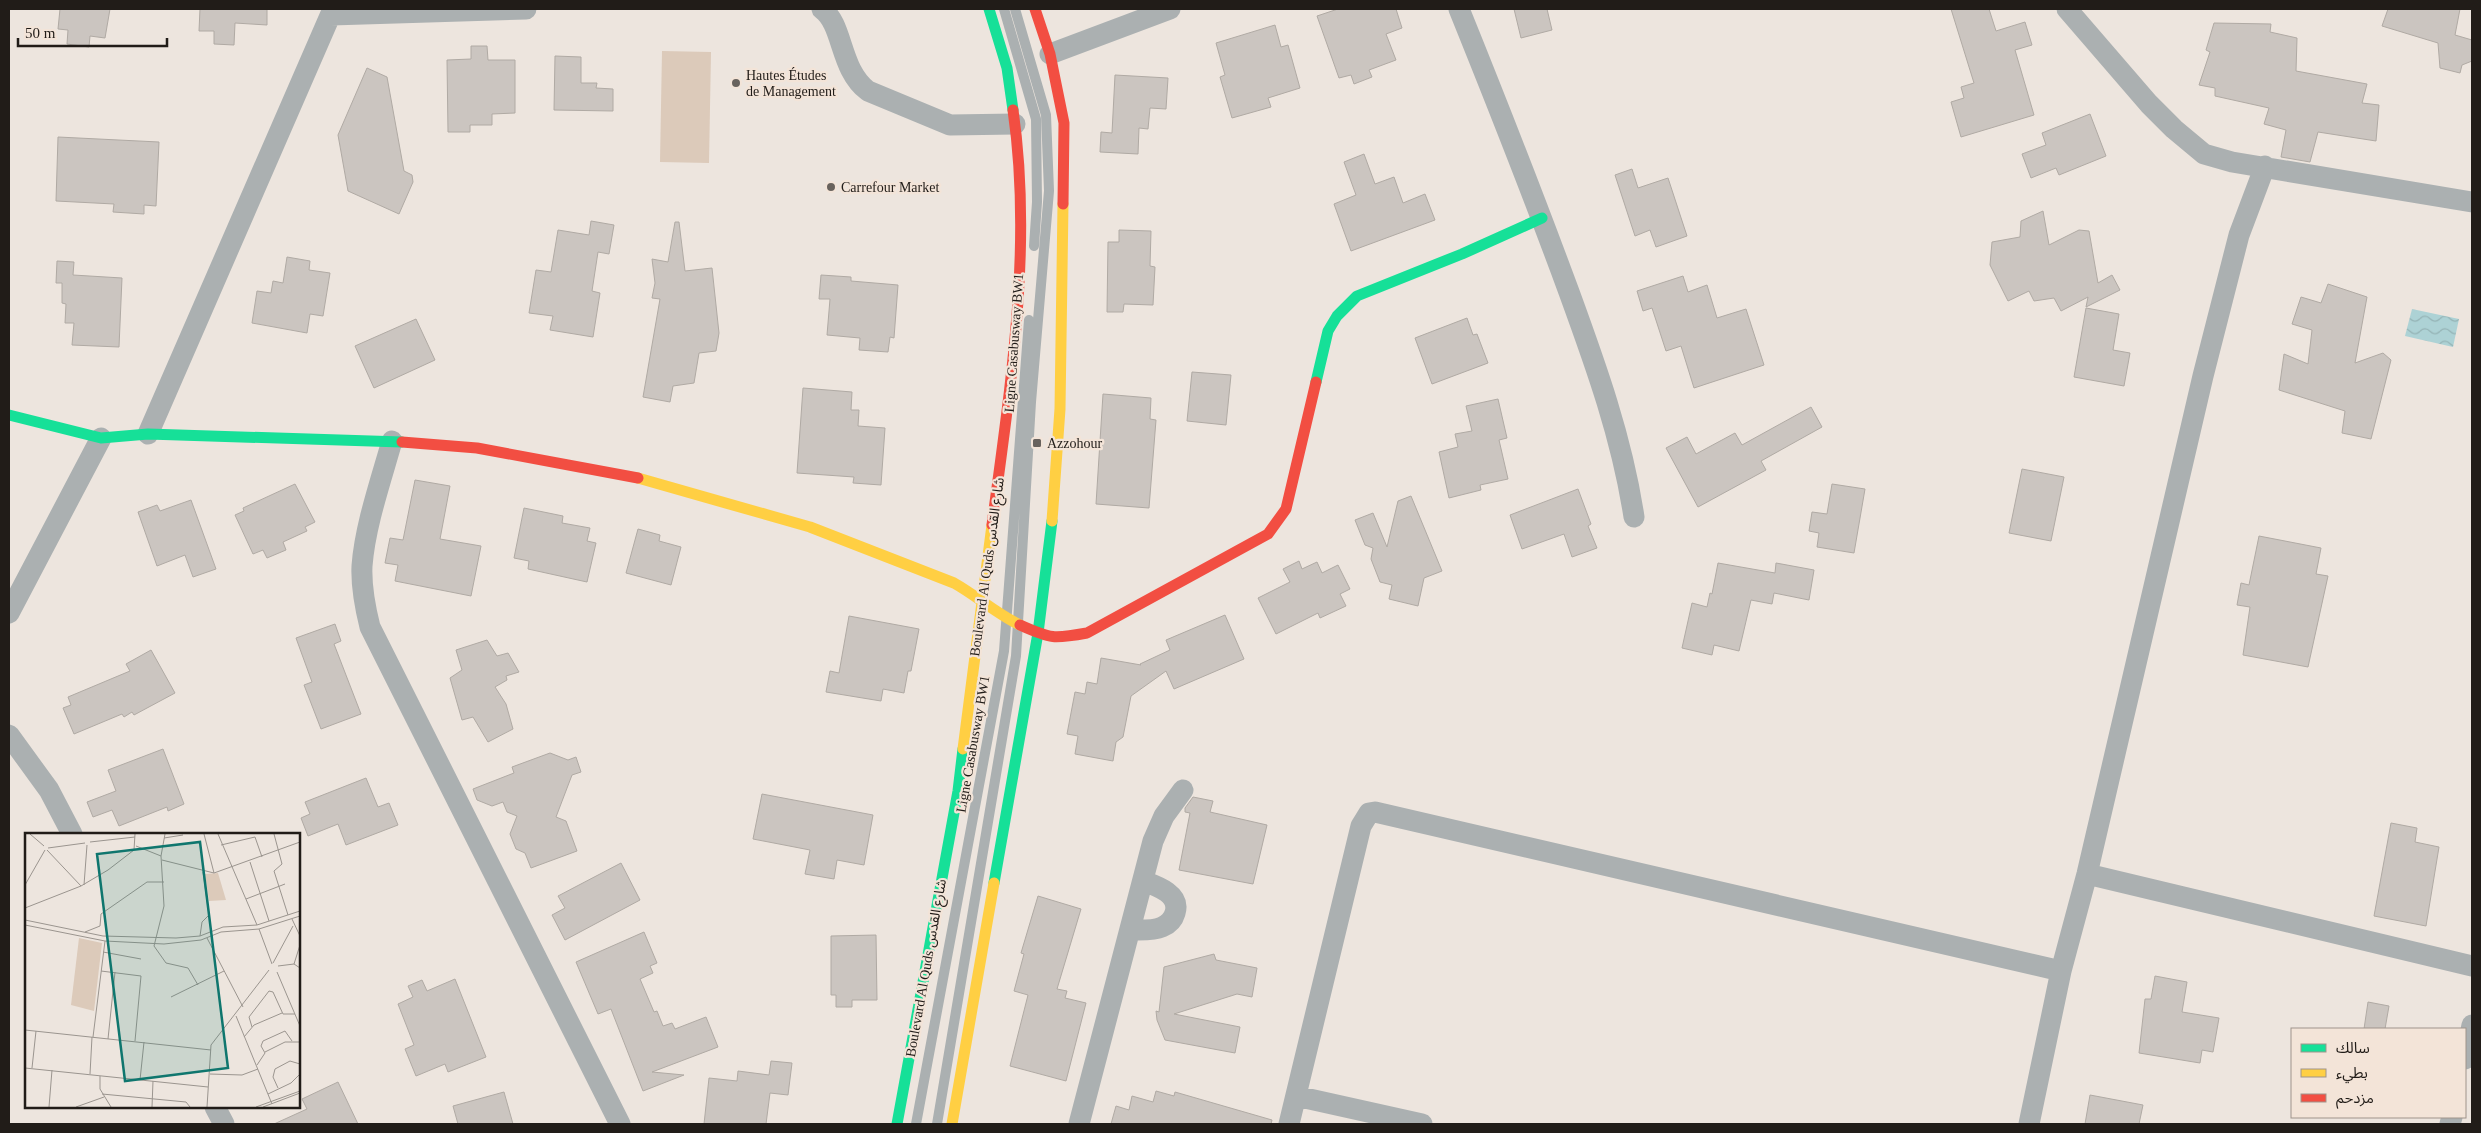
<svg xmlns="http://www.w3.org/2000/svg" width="2481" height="1133" font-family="'Times New Roman','Noto Sans Arabic',serif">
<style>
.pitch{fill:#dccaba}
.water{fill:url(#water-waves)}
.building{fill:#cbc5c0;stroke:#b0aaa4}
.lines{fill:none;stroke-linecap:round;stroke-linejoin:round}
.lane{stroke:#abb0b1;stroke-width:10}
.street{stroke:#abb0b1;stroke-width:21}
.fast{stroke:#16e098;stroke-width:11}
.slow{stroke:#ffcf43;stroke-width:11}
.jam{stroke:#f24e42;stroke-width:11}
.poi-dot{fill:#68625d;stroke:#f3e4d8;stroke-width:2}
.labels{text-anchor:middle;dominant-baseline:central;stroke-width:4.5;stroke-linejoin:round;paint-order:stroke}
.poi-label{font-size:14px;fill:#211c18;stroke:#f3e4d8;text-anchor:start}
.street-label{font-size:14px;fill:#211c18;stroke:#f3e4d8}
.inset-road{fill:none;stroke:#9b958f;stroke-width:1}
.view{fill:#0f766e;fill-opacity:0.15;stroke:#0f766e;stroke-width:2.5}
.inset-edge{fill:none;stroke:#211c18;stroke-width:2.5}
</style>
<defs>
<pattern id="water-waves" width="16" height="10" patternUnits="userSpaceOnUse" patternTransform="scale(1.25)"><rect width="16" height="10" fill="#add2d5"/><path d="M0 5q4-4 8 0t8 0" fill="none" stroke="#95b4b6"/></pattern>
</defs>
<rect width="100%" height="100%" fill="#ede5de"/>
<path class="pitch" d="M662 51 711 52 709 163 660 162Z"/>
<path class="water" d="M2412 309 2459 319 2453 347 2405 336Z"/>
<path class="building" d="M60 9H110L105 38 90 36 89 47 67 44 68 30 58 29Z
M200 9H267V25L235 23 234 45 214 44V31H199Z
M1338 9H1396L1402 28 1386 34 1396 60 1369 70 1372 77 1354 84 1351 75 1339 78 1317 16Z
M1514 9H1547L1552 30 1521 38Z
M1951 9H1989L1996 31 2025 22 2032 45 2015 50 2034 115 1961 137 1951 102 1964 98 1961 87 1974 83Z
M2388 9H2460L2455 35 2472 40V61L2462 65 2460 73 2440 68 2438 43 2382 26Z
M2214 23 2271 24 2270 32 2297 38 2296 71 2367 84 2362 103 2379 105 2376 141 2318 132 2310 162 2281 157 2286 130 2264 124 2269 108 2215 96V88L2199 85 2210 52 2206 50Z
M1275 25 1281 47 1288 45 1300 88 1268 98 1271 107 1232 118 1220 77 1225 75 1216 43Z
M471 46H487L488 60H515V113L492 114V125H470V132H448L447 60 471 59Z
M555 56 581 57V83H597L596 88 613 89V111L554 110Z
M367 68 387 77 404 171 412 175 413 182 399 214 348 191 338 135Z
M1115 75 1168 78 1166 109 1150 108 1148 129 1139 128 1138 154 1100 152 1101 132 1112 133Z
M2090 114 2106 156 2059 175 2056 168 2031 178 2022 154 2046 145 2042 133Z
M58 137 159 142 156 206 144 205V214L113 212 114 204 56 201Z
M1364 154 1375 184 1394 177 1403 203 1425 194 1435 220 1351 251 1334 204 1356 195 1344 162Z
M1632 169 1638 188 1668 178 1687 236 1656 247 1650 230 1635 236 1615 175Z
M2043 211 2049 245 2079 230 2089 231 2098 283 2112 275 2120 290 2086 307 2088 297 2061 311 2054 298 2034 301 2029 291 2008 301 1990 265 1992 242 2020 237 2021 221Z
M591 221 614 225 609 254 598 252 592 291 600 293 593 337 550 330 553 316 529 313 536 270 551 272 558 230 589 235Z
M675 222H679L685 271 712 268 719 333 716 351 699 353 694 383 673 386 670 402 643 397 660 299 652 298 655 283 652 259 668 262Z
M1119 230 1151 231 1150 266 1155 267 1153 305 1124 304 1123 312H1107L1108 242H1119Z
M287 257 310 261 309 270 330 273 323 316 310 314 307 333 252 323 257 291 271 293 273 281 283 283Z
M57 261 74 262 73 275 122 278 119 347 72 345 74 323H65L66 304 62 303V283H56Z
M821 275 851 277V281L898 285 894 338 890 337 888 352 859 350 860 338 827 335 830 299H819Z
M1683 276 1688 292 1707 285 1717 318 1746 309 1764 365 1694 388 1681 346 1666 351 1652 308 1643 311 1637 291Z
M2328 284 2367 297 2355 363 2383 353 2391 360 2371 439 2342 433 2345 411 2279 390 2284 354 2308 364 2312 330 2292 324 2301 297 2321 303Z
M2086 308 2119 314 2113 350 2130 353 2124 386 2074 377Z
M1467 318 1473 335 1477 334 1488 363 1432 384 1415 338Z
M416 319 435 360 374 388 355 346Z
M1192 372 1231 375 1226 425 1187 421Z
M803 388 852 392 851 410H859L858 426 885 428 881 485 853 483 854 477 797 473Z
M1103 394 1151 398 1150 419 1156 420 1149 508 1096 504Z
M1498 399 1507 438 1499 440 1508 479 1480 485 1481 490 1449 498 1439 452 1458 447 1455 434 1472 431 1466 406Z
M1811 407 1822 427 1761 461 1766 470 1698 507 1666 448 1687 437 1696 454 1735 433 1742 445Z
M2022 469 2064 477 2051 541 2009 533Z
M415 480 450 486 440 539 481 546 471 596 395 581 398 565 385 563 390 538 403 540Z
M295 484 315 522 305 527 307 531 283 542 286 550 267 558 263 550 253 554 235 515 244 511 243 508Z
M1832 484 1865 489 1854 553 1817 547 1819 533 1809 531 1812 512 1827 514Z
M1578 489 1591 524 1588 526 1597 548 1572 557 1564 534 1522 549 1510 515Z
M1411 496 1442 571 1424 578 1418 606 1389 599 1392 585 1380 582 1371 559 1373 548 1365 545 1355 520 1373 513 1387 547 1398 501Z
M191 500 216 569 193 577 185 555 157 566 138 512 157 505 160 511Z
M524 508 563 516 562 523 590 528 587 541 596 543 587 582 528 569 529 561 514 558Z
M638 529 660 535 659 541 681 547 671 585 626 573Z
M2259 536 2321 548 2316 574 2328 576 2308 667 2243 655 2250 607 2237 605 2241 583 2249 585Z
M1299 561 1302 569 1317 562 1322 573 1338 565 1350 589 1340 594 1346 606 1320 618 1318 613 1276 634 1258 598 1290 582 1283 569Z
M1718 563 1775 573 1776 563 1814 570 1809 600 1774 593 1772 604 1751 600 1739 651 1714 645 1712 655 1682 648 1692 603 1707 607 1710 593 1712 594Z
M1225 615 1244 659 1174 689 1166 671 1131 696 1123 737 1116 742 1113 761 1075 754 1078 736 1067 734 1075 692 1085 694 1087 682 1097 684 1101 658 1141 665 1140 664 1170 650 1166 640Z
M849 616 919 629 911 671H908L904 693 883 689 881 701 826 692 830 671 839 673Z
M335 624 341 641 334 644 361 714 321 729 304 685 312 682 296 638Z
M487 640 497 656 508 653 519 672 506 676 507 680 495 687 506 704 513 729 488 742 473 717 462 720 450 678 462 670 456 650Z
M151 650 175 693 134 715 132 712 124 717 122 714 74 734 63 708 71 705 68 697 130 671 126 664Z
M163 749 184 804 168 811 167 807 119 826 112 810 93 817 87 802 116 791 108 770Z
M550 753 568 760 576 757 581 772 572 775 556 817 566 821 577 851 531 868 525 853 516 849 510 834 517 816 507 812 503 802 492 806 477 800 473 789 514 773 512 767Z
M366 778 378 807 389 803 398 825 346 845 338 824 308 836 301 818 310 814 305 802Z
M762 794 873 815 864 865 837 860 834 879 805 874 810 850 753 839Z
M1193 797 1213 801 1210 812 1267 825 1253 884 1179 870 1190 813 1185 812V808Z
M2391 823 2417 828 2415 842 2439 847 2426 926 2374 916Z
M621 863 640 900 565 940 552 915 565 908 558 896Z
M1038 896 1081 909 1057 989 1067 991 1065 998 1086 1003 1066 1081 1010 1066 1028 995 1014 991 1024 954 1021 953Z
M644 932 657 963 650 966 653 973 640 979 654 1012 657 1011 663 1026 672 1023 675 1029 706 1017 718 1047 652 1072 684 1075 643 1091 611 1009 598 1014 576 962Z
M876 935 877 1000H852V1007H836V995H831V936Z
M1214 954 1216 960 1257 968 1252 997 1237 994 1174 1014 1240 1027 1235 1053 1165 1040 1157 1020 1156 1011 1159 1012 1164 967Z
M2155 976 2187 982 2182 1012 2219 1018 2213 1052 2202 1050 2200 1063 2139 1053 2145 999H2151Z
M455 979 486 1057 448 1072 445 1064 416 1076 405 1049 414 1045 398 1004 413 997 408 986 422 980 427 991Z
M2368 1002 2389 1006 2385 1029H2364Z
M771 1061 792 1063 788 1095 770 1093 766 1124H704L709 1078 737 1081 738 1071 769 1075Z
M338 1082 358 1124H274L307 1109 302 1099Z
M1156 1091 1174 1096 1175 1092 1272 1120 1271 1124H1111L1116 1106 1129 1110 1132 1096 1153 1102Z
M504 1092 513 1124H458L453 1106Z
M2090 1095 2143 1105 2139 1124H2085Z"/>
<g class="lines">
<path class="lane" d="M1004 9 1036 119 1037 202 1034 246
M916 1124 1004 651 1029 320
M937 1124 1016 656 1031 402 1049 191 1046 115 1015 9"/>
<path class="street" d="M822 9C844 25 839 69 868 91L950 125 1015 124
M1459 9C1497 103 1534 197 1569 292 1596 366 1622 438 1634 517
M2067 9 2149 104 2174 129 2204 154 2232 162 2472 202
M331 15 526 9
M1050 54 1170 9
M148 434 333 9
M392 441C381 480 365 526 362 566 361 587 365 607 370 627L620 1124
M9 613 101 438
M9 735 49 790 72 834
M2087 874 2472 966
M1131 930C1141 930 1153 931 1162 927 1169 924 1173 920 1175 913 1181 894 1157 886 1143 881
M2465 1059 2472 1025
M1296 1096 1422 1124
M215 1107 224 1124
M1079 1124 1153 841 1164 816 1183 790
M1289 1124 1361 826 1369 813 1375 812 2061 971
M2029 1124 2061 971 2087 874 2203 376 2239 235 2265 166
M2450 1124 2452 1117"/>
<path class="fast" d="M989 9 1007 68 1013 110
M1316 382 1328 331 1337 316 1357 296 1462 254 1542 218
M9 415 101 438 148 434 402 442
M994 883 1038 633 1052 521
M897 1124 958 791 963 749"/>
<path class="slow" d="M638 478 810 527 954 583C977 596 997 614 1020 625
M1052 521 1060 409 1063 204
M963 749 992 525
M952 1124 994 883"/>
<path class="jam" d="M1035 9 1050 54 1064 123 1063 204
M402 442 477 448 638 478
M992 525C1010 388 1033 248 1013 110
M1020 625C1051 639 1054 639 1087 633L1268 534 1286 509 1316 382"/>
</g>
<g class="poi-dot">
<circle cx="736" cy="83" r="5"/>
<circle cx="831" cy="187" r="5"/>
<rect x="1032" y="438" width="10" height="10" rx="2.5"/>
</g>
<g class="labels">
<g class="poi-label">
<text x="746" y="75">Hautes Études<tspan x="746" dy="16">de Management</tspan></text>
<text x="841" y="187">Carrefour Market</text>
<text x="1047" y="443">Azzohour</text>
</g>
<g class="street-label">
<text transform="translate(1014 343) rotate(-86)">Ligne Casabusway BW1</text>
<text transform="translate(987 567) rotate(-82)">Boulevard Al Quds شارع القدس</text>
<text transform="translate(973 744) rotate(-80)">Ligne Casabusway BW1</text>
<text transform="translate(926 968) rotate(-80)">Boulevard Al Quds شارع القدس</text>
</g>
</g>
<g transform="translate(25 833)">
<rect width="275" height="275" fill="#ede5de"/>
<path d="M193 40 201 67 184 68 180 41Z" fill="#dccaba"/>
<path d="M54 105 77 110 69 178 46 172Z" fill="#dccaba"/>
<path class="inset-road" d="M5 1 19 13M140 1 136 23 139 73 129 113 141 130 163 135 173 152M179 1 189 40M193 1 232 92M249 1 257 31 249 38 263 82M139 5 158 2M65 9 110 4M196 12 230 4 237 24M111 13 136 23M23 15 60 10M22 17 56 53M137 27 189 40 275 9M225 29 244 88M0 52 20 17M59 52 62 12M221 66 260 51M0 75 56 53 83 37 109 17 110 1M267 86 275 103M0 87 78 103 151 105 175 103 198 94 232 92 275 78M0 92 80 108 139 111 176 107 196 99 234 96 275 83M234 96 247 131M60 99 75 93 76 81 122 49H139M175 103 177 89 184 82 178 39M182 105 218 174M78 119 116 126M248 130 268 93M269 131 275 112M253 133 269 131 275 135M76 138 116 143 110 208M252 139 275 193M146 164 199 138M211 183 247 271M227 194 224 184 244 158 248 159 258 181H270M0 197 186 217M68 204 80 108M219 204 229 192 257 180M83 206 90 139M240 219 260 209H275M232 232 240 220 236 213 238 208 260 198 267 208M0 235 183 254M7 235 11 198M65 241 67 204M185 241 217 242 233 236M75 243V256L86 274M115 247 119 209M253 255 248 244 250 236 265 228 275 231M77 261 161 269 165 274M243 261 266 250 275 241M24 274 27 237M51 274 79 264M127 274 128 248M182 274 186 212 244 137M231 274 275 258M238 274 275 260"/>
<path class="view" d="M175 9 203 235 100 248 72 21Z"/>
<rect width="275" height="275" class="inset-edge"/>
</g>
<rect width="2481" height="1133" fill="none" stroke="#211c18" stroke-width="20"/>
<rect x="2291" y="1028" width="175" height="90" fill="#f3e4d8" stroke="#9f948b"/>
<rect x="2301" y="1044" width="25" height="8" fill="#16e098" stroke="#9f948b"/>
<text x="2336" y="1053" font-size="15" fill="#211c18">سالك</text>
<rect x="2301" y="1069" width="25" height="8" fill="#ffcf43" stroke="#9f948b"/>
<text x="2336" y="1078" font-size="15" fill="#211c18">بطيء</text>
<rect x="2301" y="1094" width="25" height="8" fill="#f24e42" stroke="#9f948b"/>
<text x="2336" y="1103" font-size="15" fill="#211c18">مزدحم</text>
<path d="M18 38v8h149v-8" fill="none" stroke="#211c18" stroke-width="2.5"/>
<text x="25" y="38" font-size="15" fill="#211c18" stroke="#f3e4d8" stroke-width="4" paint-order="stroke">50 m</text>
</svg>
